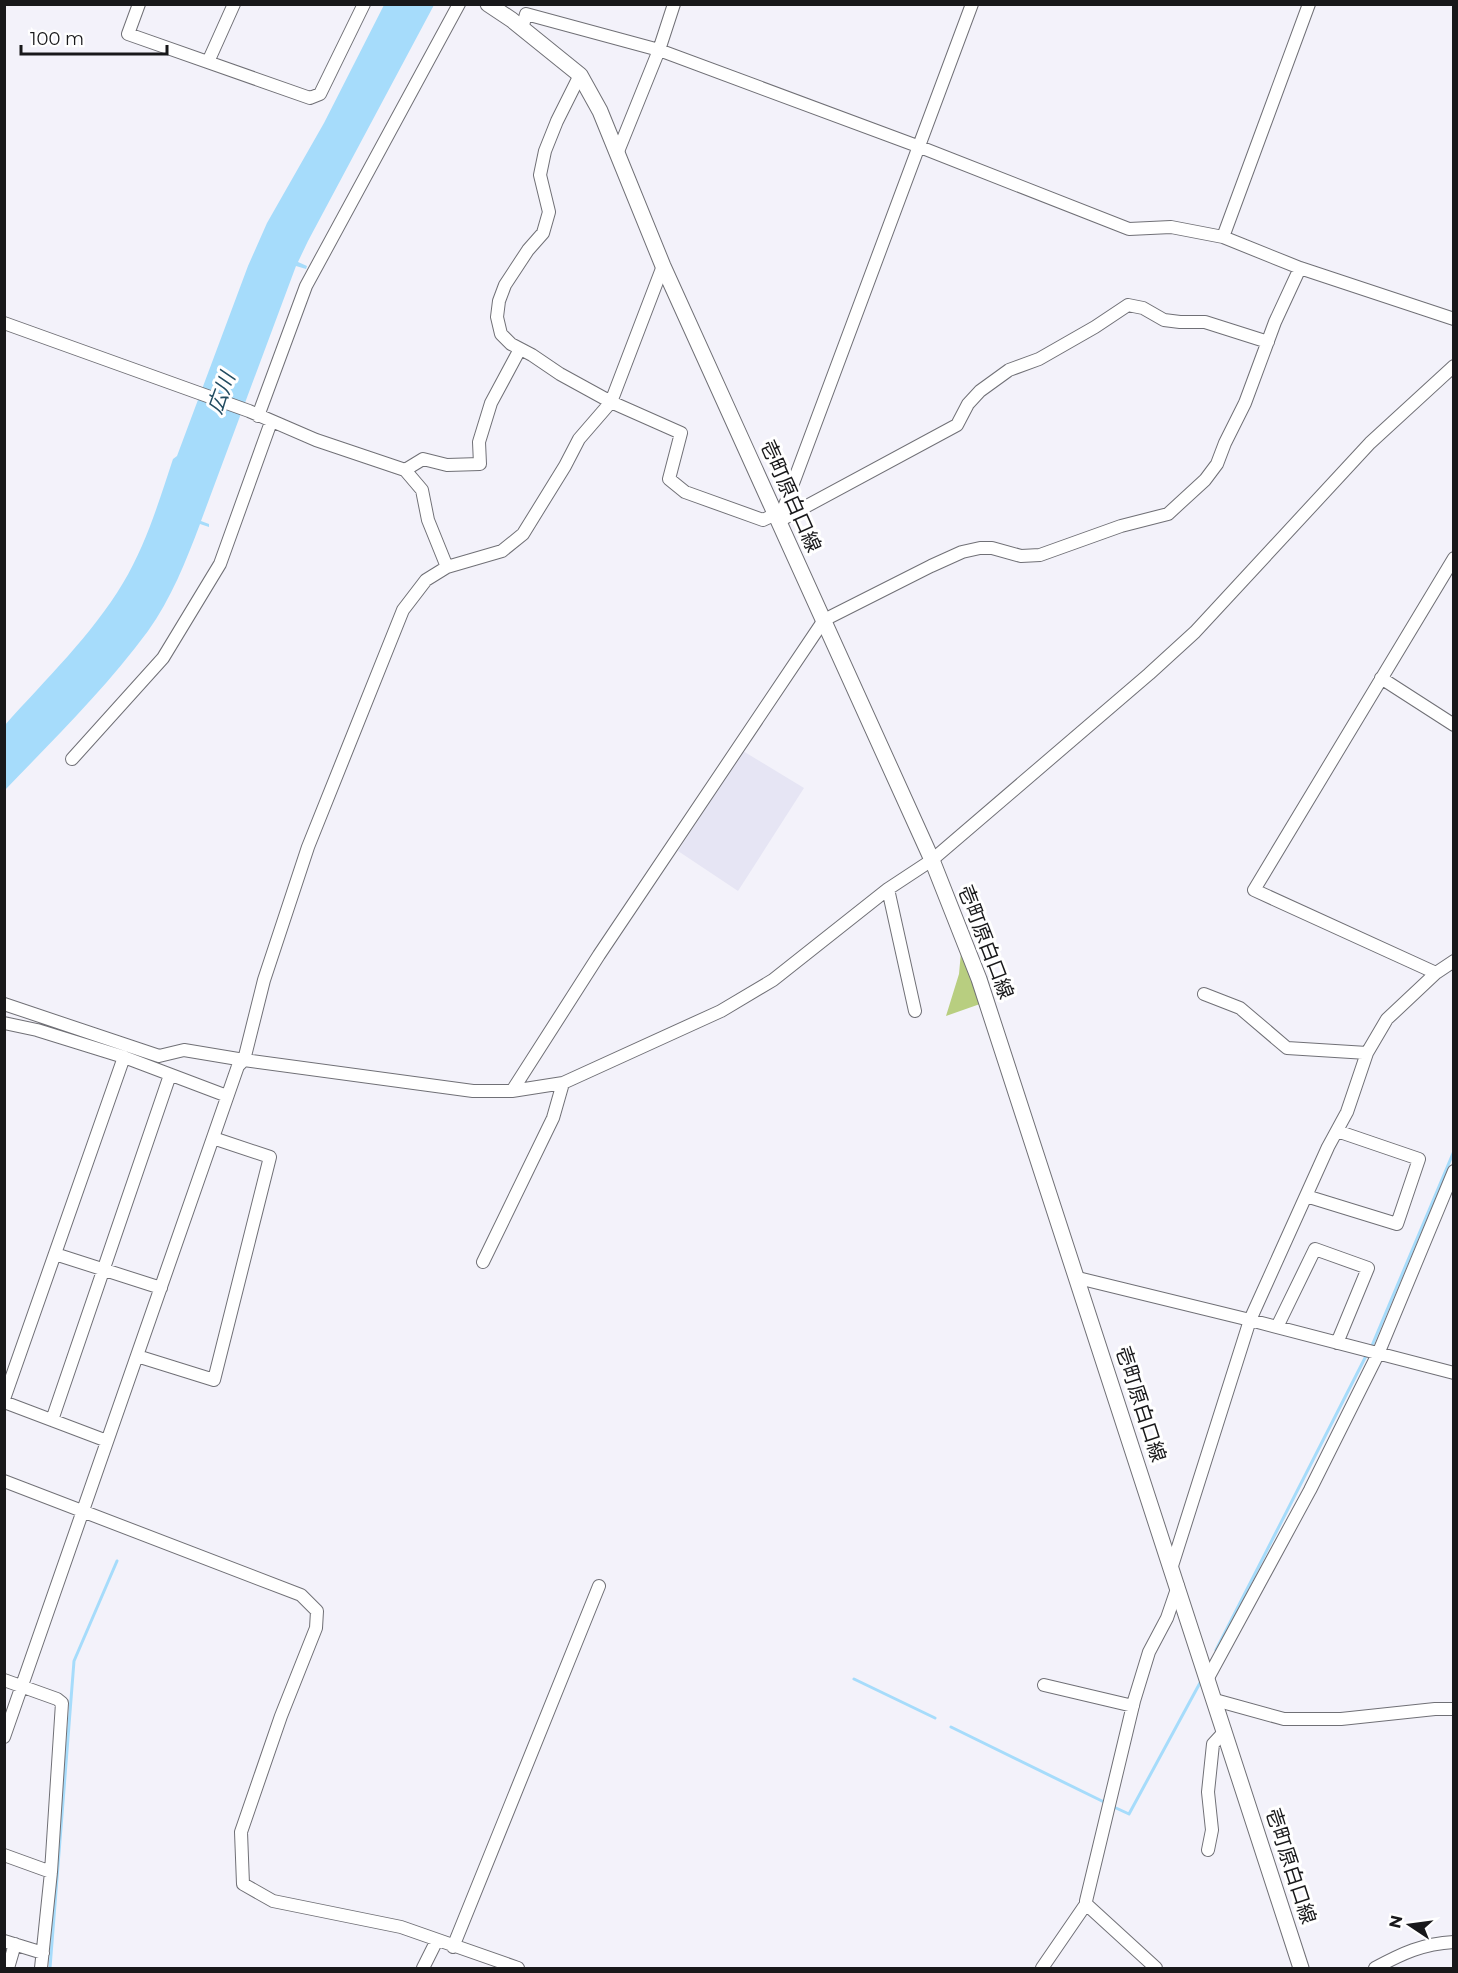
<svg xmlns="http://www.w3.org/2000/svg" width="1458" height="1973" font-family="Montserrat,'Noto Sans JP',sans-serif">
<style>
.built{fill:#e6e5f4}
.green{fill:#b8ce80}
.water{fill:#a6dcfb}
.lines{fill:none;stroke-linecap:round;stroke-linejoin:round}
.stream{stroke:#a6dcfb;stroke-width:3}
.minor-casing{stroke:#707076;stroke-width:14}
.major-casing{stroke:#707076;stroke-width:17}
.minor{stroke:#fff;stroke-width:12}
.major{stroke:#fff;stroke-width:15}
.labels{text-anchor:middle;dominant-baseline:central;stroke-width:6;stroke-linejoin:round;paint-order:stroke}
.street-label{font-size:20px;fill:#18181a;stroke:#fff}
.water-label{font-size:21px;font-style:italic;fill:#234d62;stroke:#fff}
</style>
<rect width="100%" height="100%" fill="#f3f2fa"/>
<path class="built" d="M743 751 804 788 738 891 678 851Z"/>
<path class="green" d="M961 952 980 1004 946 1016 959 974Z"/>
<path class="water" d="M384 5H434L308 241 298 262 307 266 306 269 296 266 201 521 209 524V527L200 524C186 561 171 599 148 631 106 688 54 739 5 790V725C45 680 92 635 123 583 146 545 159 501 173 459L177 456 248 266 267 223 324 123Z"/>
<g class="lines">
<path class="stream" d="M1371 1348 1454 1151
M1216 1650 1367 1354
M854 1679 935 1718
M951 1727 1104 1802
M1116 1808 1129 1814 1201 1681
M50 1968 74 1661 117 1561"/>
<g class="minor-casing">
<path id="minor" d="M139 4 128 34 310 98 320 94 364 4
M522 29 526 14 659 50 920 147 1129 229 1171 227 1223 237 1300 268 1454 319
M208 62 234 4
M580 75 557 121 545 151 540 175 549 212 543 233 528 250 505 285 499 301 497 317 501 334 511 344 532 355 560 374 611 402 681 433 669 479 685 492 763 520 776 514
M617 154 659 50 674 4
M1223 237 1309 4
M4 323 249 411 316 440 405 470 422 490 428 520 447 567
M258 416 306 286 459 4
M405 470 423 459 447 465 480 464 479 442 491 403 520 349
M779 521 957 425 968 404 980 391 1009 370 1039 359 1095 327 1128 305 1143 308 1164 320 1180 322H1205L1268 342
M779 521 972 4
M1381 678 1454 725
M72 759 163 658 220 564 271 422
M888 889 915 1011
M1436 973 1254 890 1454 558
M1204 994 1240 1008 1287 1048 1367 1053
M4 1004 159 1056 184 1050 244 1060 264 980 308 847 403 610 426 580 447 567 502 551 523 534 565 466 579 439 611 402 663 266
M4 1023 37 1030 124 1057 227 1096
M512 1091 599 955 824 620 931 566 962 552 980 548H992L1021 556 1040 555 1121 526 1168 514 1205 480 1217 464 1225 443 1245 403 1275 322 1300 268
M1306 1196 1397 1224 1419 1159 1337 1131
M55 1254 161 1288
M483 1262 553 1118 563 1083
M1078 1278 1250 1320 1454 1373
M1277 1327 1315 1249 1368 1268 1337 1343
M137 1356 214 1380 270 1157 213 1138
M4 1399 124 1057
M4 1402 107 1441
M52 1420 170 1075
M4 1481 301 1595 317 1611 316 1628 281 1716 241 1832 243 1884 273 1901 401 1927 518 1968
M1172 1566 1250 1320 1328 1147 1347 1112 1367 1053 1387 1019 1436 973 1454 961
M1208 1678 1310 1490 1378 1354 1454 1171
M4 1680 57 1699 62 1703 51 1872 41 1968
M1044 1685 1133 1706
M1215 1700 1284 1719H1341L1435 1709H1454
M4 1737 238 1066 244 1060 473 1091H512L563 1083 721 1011 773 980 888 889 932 860 1149 674 1195 632 1370 443 1454 366
M1208 1850 1212 1830 1208 1792 1213 1744 1225 1731
M4 1855 51 1872
M4 1941 43 1953
M453 1947 599 1586
M8 1968 15 1944
M423 1968 437 1940
M1042 1968 1086 1904
M1156 1968 1086 1904V1901L1134 1701 1149 1652 1167 1618 1178 1586
M1375 1968C1403 1953 1422 1944 1454 1942"/>
</g>
<g class="major-casing">
<path id="major" d="M488 4 512 20 580 75 600 111 663 266 932 860 979 979 1301 1968"/>
</g>
<use href="#minor" class="minor"/>
<use href="#major" class="major"/>
</g>
<g class="labels">
<g class="street-label">
<text transform="translate(791 496) rotate(66)">壱町原白口線</text>
<text transform="translate(986 942) rotate(69)">壱町原白口線</text>
<text transform="translate(1141 1404) rotate(72)">壱町原白口線</text>
<text transform="translate(1291 1866) rotate(72)">壱町原白口線</text>
</g>
<g class="water-label">
<text transform="translate(221 393) rotate(-70)">広川</text>
</g>
</g>
<rect width="1458" height="1973" fill="none" stroke="#18181a" stroke-width="12"/>
<g transform="translate(1410 1925) rotate(283)" stroke="#ffffff" stroke-width="4.5" paint-order="stroke">
<path d="M0-4.5L10 22L0 15L-10 22Z" fill="#18181a"/>
<text y="-9" font-size="16" font-weight="bold" text-anchor="middle" fill="#18181a">N</text>
</g>
<path d="M21 45v9h146v-9" fill="none" stroke="#18181a" stroke-width="3"/>
<text x="30" y="45" font-size="18" fill="#18181a" stroke="#ffffff" stroke-width="4.5" paint-order="stroke">100 m</text>
</svg>
